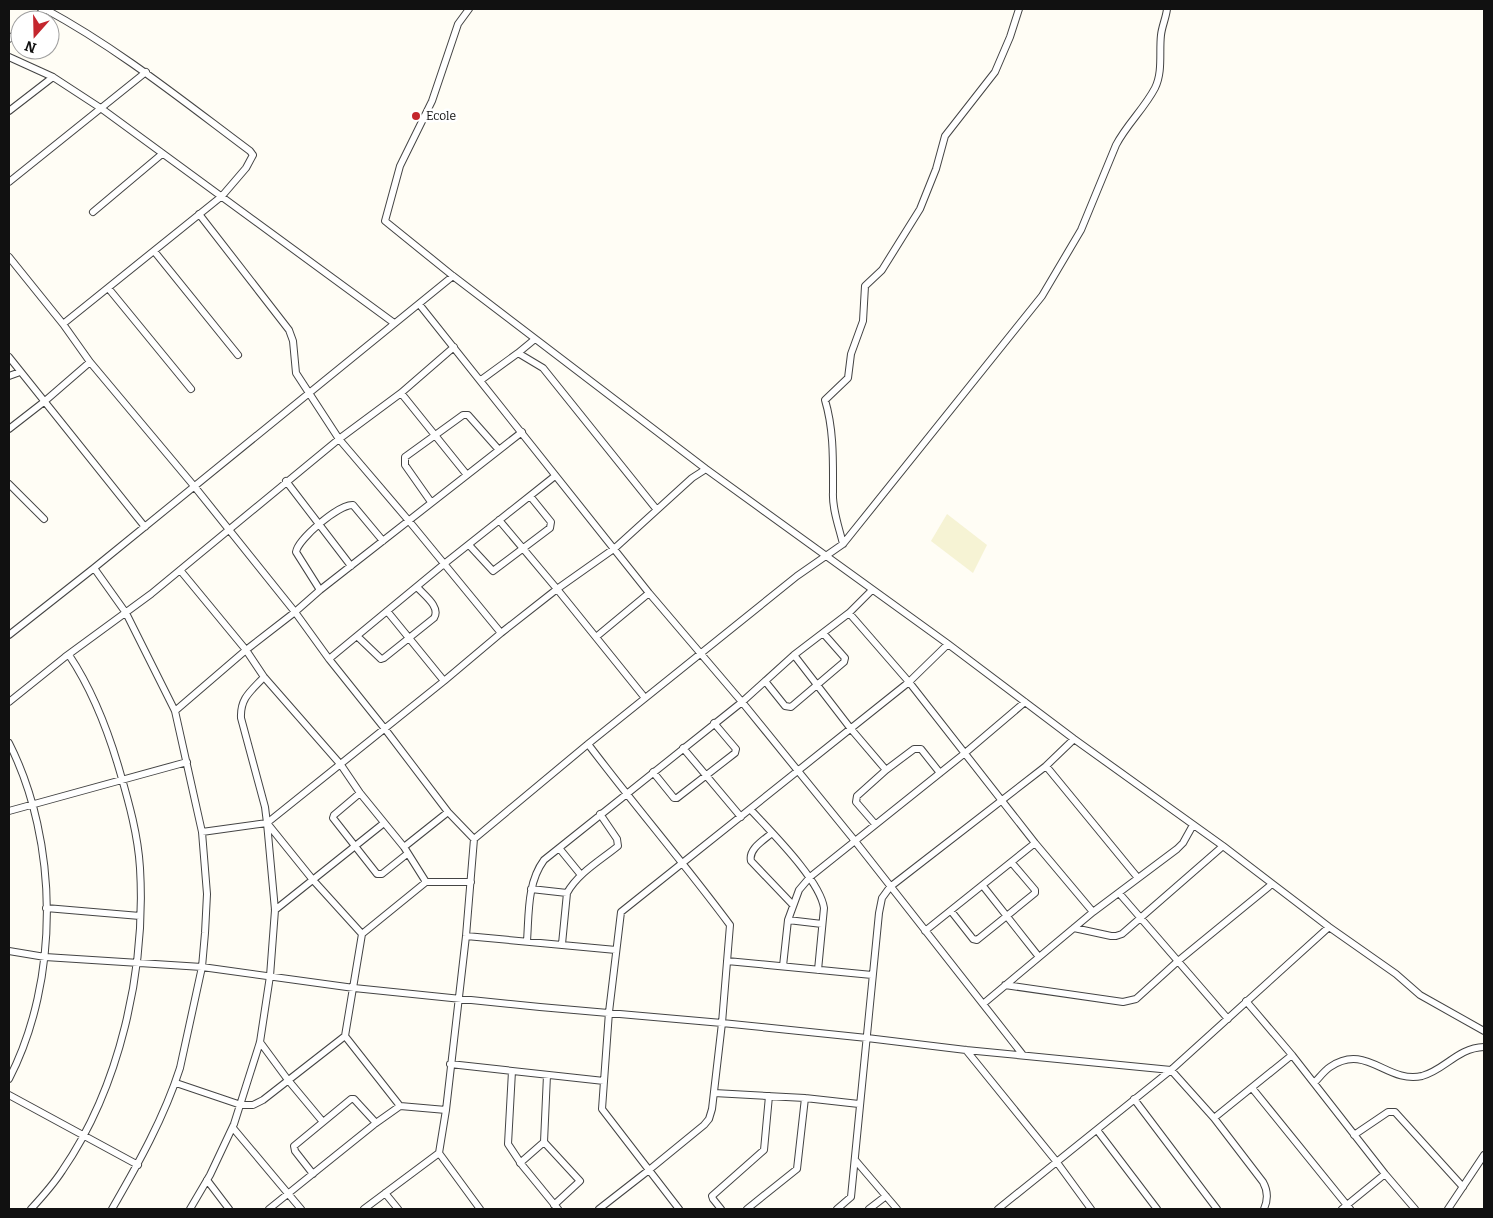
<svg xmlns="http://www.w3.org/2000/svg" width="1493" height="1218" font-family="Bitter,serif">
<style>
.farmland{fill:#f6f3d4}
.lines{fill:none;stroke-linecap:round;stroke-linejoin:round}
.street-casing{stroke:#444;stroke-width:8}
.street{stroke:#fff;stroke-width:6}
.poi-dot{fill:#c4262e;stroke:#fff;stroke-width:2}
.labels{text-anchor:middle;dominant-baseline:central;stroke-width:5;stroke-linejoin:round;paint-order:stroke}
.poi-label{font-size:12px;fill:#111;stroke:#fff;text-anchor:start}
</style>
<rect width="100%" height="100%" fill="#fffdf5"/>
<path class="farmland" d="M947 514 987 545 973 573 931 541Z"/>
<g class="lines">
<g class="street-casing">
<path id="street" d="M45 9C119 49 183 101 250 151L253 155 246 168 222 196 63 324
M469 9 458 24 432 101 400 166 385 221 453 276 706 469 948 644 1074 739 1223 846 1329 927 1396 974 1420 995 1484 1031
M32 20 45 9
M9 39 20 30
M9 57 53 77 102 109 394 323
M9 111 53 77
M9 182 146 72
M93 212 162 154
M199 214 289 330 293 341 296 373 339 439 409 521 501 633
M154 251 238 355
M9 257 63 324 90 362 194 486 295 612 329 659 385 729 448 812 474 839 466 936 446 1110 439 1153 364 1209
M109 289 191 389
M419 304 649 593 742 702 855 841 1023 1055
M518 353 535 339
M9 357 145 527
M9 376 20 372
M481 380 518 353 543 368 657 510
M401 393 467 475
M9 429 45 401 90 362
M286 481 351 566
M9 484 44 519
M431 502 405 465V457L463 415H468L499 450
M499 520 557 589 645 698
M843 544C839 527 832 509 833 492 833 461 834 430 825 400L848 378 851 354 863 321 865 286 882 270 920 209 936 169 945 136 995 72 1010 37 1019 9
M469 545 493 571 550 528 551 522 530 496
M94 568 126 613 175 711 202 832 207 894 205 933 202 967 180 1068C164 1118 138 1164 112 1209
M180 570 246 650 264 677 341 765 360 793 404 847 426 882
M320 590 296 552C298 539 339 504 353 505L383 541
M387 611 444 681
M849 613 909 682 1035 843 1093 912
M9 635 94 568 453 276
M357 636 381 659 384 658 434 618C441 607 424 595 417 587
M596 637 649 593
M794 655 851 729 886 770
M329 659 444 564 555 476
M765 681 785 706 791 707 844 662 845 658 823 633
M9 702 65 657 151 594 339 439 401 393 454 347
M175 711 246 650 295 612 320 590 522 432
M9 743C59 842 60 980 9 1079
M588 744C634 805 684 863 730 925L722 1023 712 1109 709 1119 704 1125 649 1170 599 1209
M683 748 741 817
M1046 766 1138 878
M653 772 674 798H677L735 753 736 749 714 723
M360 793 334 815 333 818 377 874H382L407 854
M751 810C771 832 820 880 824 908L818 970
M9 811 187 762
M267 823 313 880 362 934
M875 824 856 802 857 796 886 770 914 749H921L940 773
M202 832 267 823 444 681 501 633 557 589 615 548 692 478 706 469
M772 833C764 840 748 849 751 861L793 905
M474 839 588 744 797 576 843 544 1042 296 1081 230 1116 145C1127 124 1144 109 1155 88 1163 72 1159 52 1161 35 1162 26 1166 18 1167 9
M404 847 448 812
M559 848 581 875
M983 886 1039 957
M531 889 567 893
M1119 893 1228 1019
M46 908 140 916
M275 910 384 823
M951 911 973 939 977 940 1035 893V890L1012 863
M788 920 822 924
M1074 928 1111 936H1116L1122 934 1223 846
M925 931 1035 843
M466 936 616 950
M527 941C529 914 527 883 544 860L742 702 794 655 849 613 872 590
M562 944 567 893C578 873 601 860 618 846L617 839 600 814
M9 951 45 957 202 967 354 988 540 1007 722 1023 867 1038 966 1050 1171 1070 1214 1118 1263 1182C1268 1191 1268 1200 1264 1209
M727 961 872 975
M783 966 788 920 799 890 810 877 965 753 1025 702
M1005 985 1123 1002 1136 999 1178 961 1272 884
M1246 1001 1292 1055 1385 1174 1415 1209
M983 1004 1093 912 1177 849 1183 843 1193 825
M345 1036 400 1106
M260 1042 288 1080 323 1122
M966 1050 1056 1161 1091 1209
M450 1064 604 1081
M512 1071 508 1144 522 1165 558 1209
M176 1083 241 1105H253L263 1100 345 1036 362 934 426 882H471
M1314 1083C1319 1078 1324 1071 1330 1067 1366 1042 1387 1084 1422 1076 1445 1070 1457 1048 1484 1047
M1252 1088 1350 1209
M714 1093 805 1098 859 1104
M9 1095 138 1165
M1134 1099 1217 1209
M1214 1118 1292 1055
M233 1128 301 1209
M1097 1130 1157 1209
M1354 1135 1388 1112H1395L1463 1187
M544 1142 580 1181 554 1205
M439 1153 480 1209
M856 1161 897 1209
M520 1163 544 1142 547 1075
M313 1174 295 1151 294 1146 351 1099H354L376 1123
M207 1180 229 1209
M385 1193 398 1209
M31 1209C42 1197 53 1185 62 1171 120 1087 146 970 140 868 138 835 129 803 120 772 108 730 93 691 69 655
M190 1209 210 1175 234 1124 260 1042 270 976 275 910 267 823 265 807 241 718C240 698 251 691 264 677
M269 1209 376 1123 400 1106 446 1110
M679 1209 602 1109 609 1012 621 912 909 682 948 644
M721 1209 713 1199 712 1196 764 1150 769 1096
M747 1209 797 1169 805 1098
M837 1209 851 1197 879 913 882 898 890 887 1046 766 1074 739
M869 1209 886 1196
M998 1209 1171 1070 1329 927
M1342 1209 1385 1174
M1448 1209 1484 1155"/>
</g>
<use href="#street" class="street"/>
</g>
<circle class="poi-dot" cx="416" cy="116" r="5"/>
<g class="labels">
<g class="poi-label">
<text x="426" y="116">Ecole</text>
</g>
</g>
<rect width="1493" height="1218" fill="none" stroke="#111111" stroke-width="20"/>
<g transform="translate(35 35) rotate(200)"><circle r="24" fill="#ffffff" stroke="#a0a0a0"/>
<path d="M0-4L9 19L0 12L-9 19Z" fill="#c4262e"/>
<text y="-8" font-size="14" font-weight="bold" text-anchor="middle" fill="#111111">N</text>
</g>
</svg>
